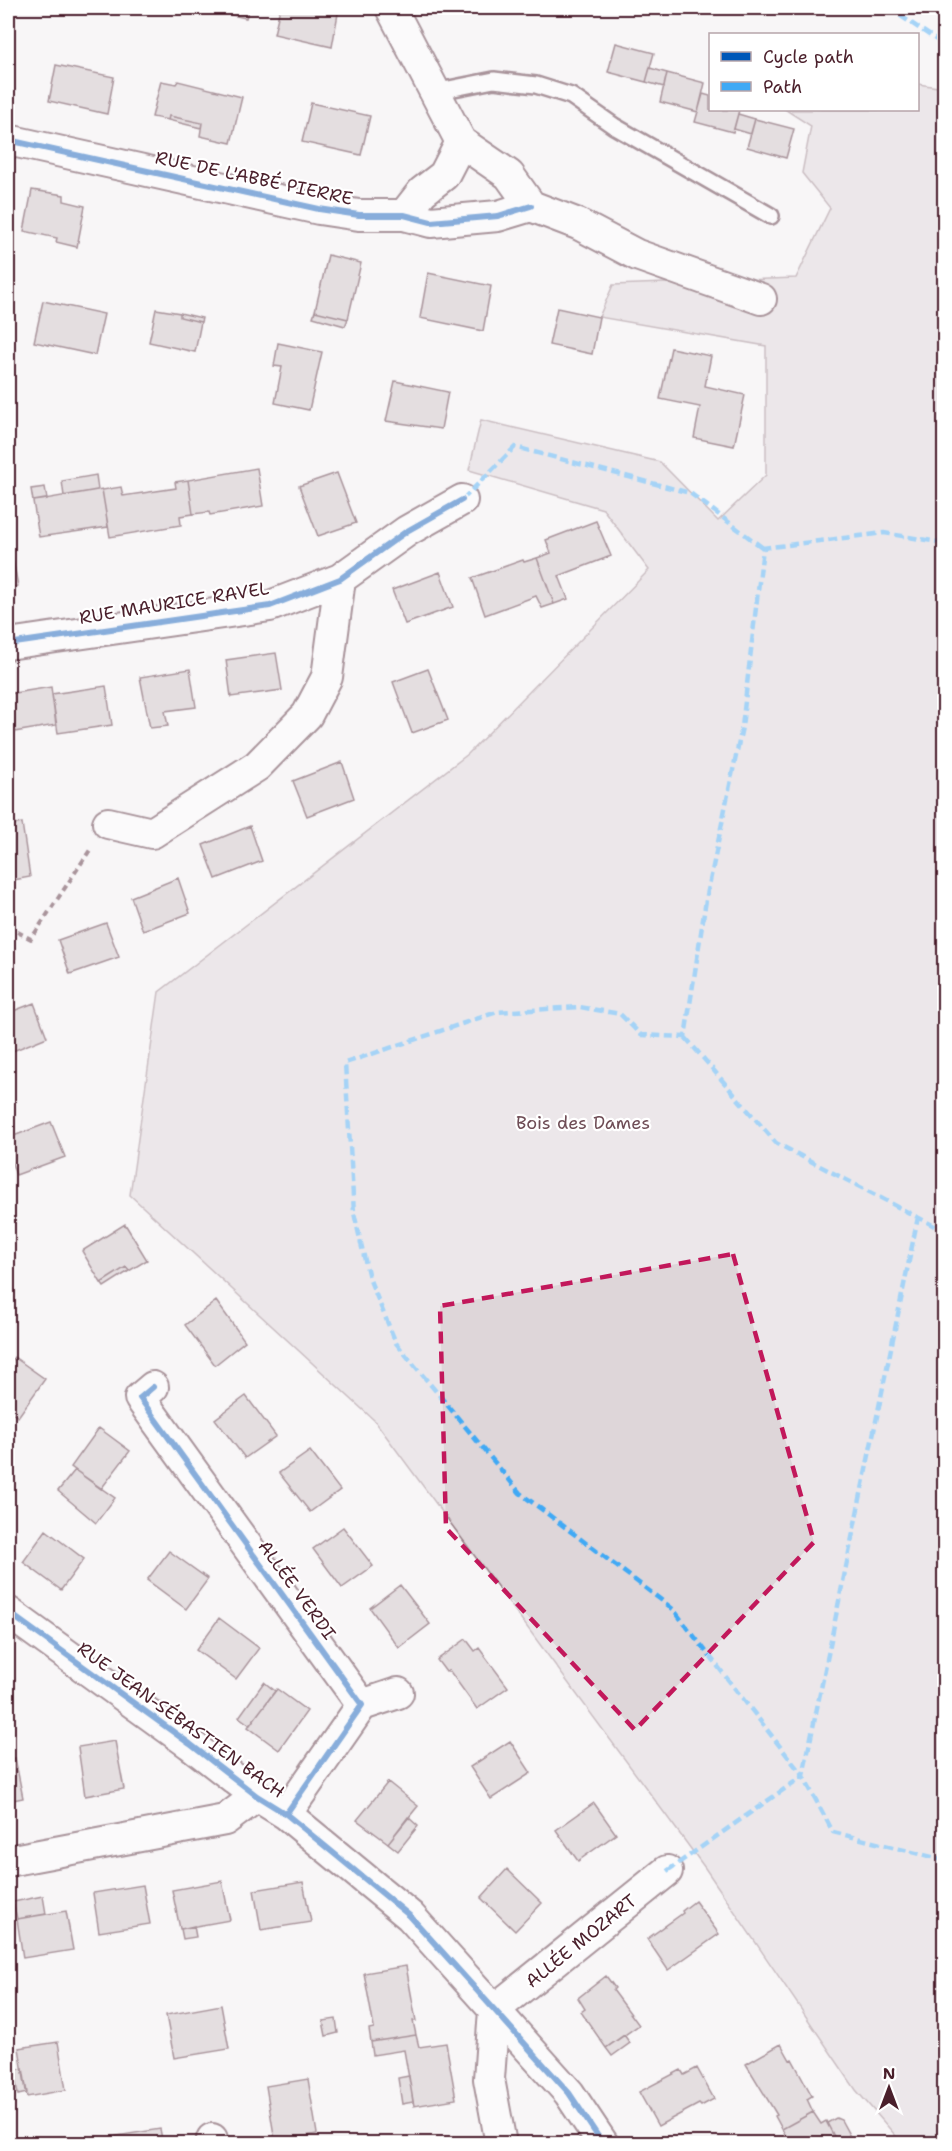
<svg xmlns="http://www.w3.org/2000/svg" width="952" height="2151" font-family="'Shantell Sans',sans-serif">
<style>
.green{fill:#ded6d9;stroke:#947a82;stroke-width:1.5}
.building{fill:#cdc1c4;stroke:#4a1f2b;stroke-width:1.5}
.lines{fill:none;stroke-linecap:round;stroke-linejoin:round}
.lane-casing{stroke:#4a1f2b;stroke-width:20}
.street-casing{stroke:#4a1f2b;stroke-width:34}
.path{stroke:#4a1f2b;stroke-width:4;stroke-dasharray:6 4.5;stroke-linecap:butt}
.lane{stroke:#fff;stroke-width:15}
.street{stroke:#fff;stroke-width:30}
.quiet{stroke:#3fa9f5;stroke-width:4.5;stroke-dasharray:9 4.5;stroke-linecap:butt}
.cycleway-casing{stroke:#fff;stroke-width:10}
.cycleway{stroke:#0057b8;stroke-width:6}
.marked{fill:none;stroke:#c2185b;stroke-width:4.5;stroke-dasharray:12 8;stroke-linejoin:round}
.labels{text-anchor:middle;dominant-baseline:central;stroke-width:4.5;stroke-linejoin:round;paint-order:stroke}
.street-label{font-size:18px;fill:#4a1f2b;stroke:#fff}
.park-label{font-size:18px;fill:#6f4d56;stroke:#fff}
</style>
<rect width="100%" height="100%" fill="#f8f6f7"/>
<filter id="ink" filterUnits="userSpaceOnUse"><feTurbulence type="fractalNoise" baseFrequency=".0167" numOctaves="2"/><feDisplacementMap in="SourceGraphic" scale="12" xChannelSelector="R" yChannelSelector="G"/><feConvolveMatrix kernelMatrix="1 2 1 2 8 2 1 2 1" color-interpolation-filters="sRGB"/></filter>
<g filter="url(#ink)">
<path class="green" d="M918 84 944 88V2143H902L856 2090 705 1868 375 1421 130 1195 159 992 468 754 649 570 603 509 469 470 481 420 660 462 718 521 766 475V346L599 317 613 285 796 278 830 208 802 173 811 126 786 110H918Z"/>
<path class="building" d="M200 8H249L246 18Z
M280 8H339L332 47 274 34Z
M493 8H508L506 13Z
M616 43 654 53 646 82 608 72Z
M56 65 114 77 107 114 49 101Z
M650 68 667 73 664 87 646 82Z
M667 73 705 83 698 112 660 102Z
M161 81 176 84 178 81 242 97 231 143 200 136 202 123 169 116 168 120 152 117Z
M703 94 710 96V110H739L733 132 695 122Z
M311 103 370 116 361 155 302 142Z
M738 114 755 119 751 134 734 129Z
M169 116 202 123 201 128 168 120Z
M755 119 794 129 786 158 747 147Z
M32 190 64 195V201L85 206 77 247 56 242 57 238 24 231Z
M328 255 361 263 348 319 315 311Z
M428 273 491 286 483 331 420 318Z
M43 301 104 314 95 355 34 342Z
M557 308 599 317 592 354 549 345Z
M156 309 180 313V317L201 322 195 352 149 342Z
M315 311 348 319 345 326 313 317Z
M180 313 202 318 201 322 180 317Z
M278 343 322 352 309 410 275 403 282 367 274 366Z
M671 348 711 356 705 386 745 395 734 446 694 438 700 407 660 399Z
M395 381 448 392 441 429 386 421Z
M257 468 263 506 210 515 209 512 193 514 188 480Z
M337 473 356 523 318 536 299 486Z
M96 475 98 490 64 496 62 481Z
M188 480 193 514 180 516 181 525 110 537 102 490 121 487 123 496 176 488 175 482Z
M45 487 47 499 33 501 31 489Z
M102 489 108 527 39 537 33 501Z
M596 521 611 556 559 576 568 599 554 604 537 558 551 553 546 540Z
M8 533 18 586 8 588Z
M537 558 554 604 542 608 536 596 485 615 472 578 523 560 524 562Z
M440 572 453 607 405 624 392 590Z
M276 653 282 690 231 697 226 660Z
M190 669 196 707 165 711 168 726 150 728 140 677Z
M428 669 448 720 412 733 393 682Z
M106 686 112 725 58 733 52 694Z
M51 687 56 725 8 733V694Z
M342 762 354 798 307 816 293 781Z
M22 823 30 877 8 881V826Z
M250 826 262 861 216 879 203 845Z
M178 878 190 913 143 931 131 897Z
M106 923 119 957 70 974 58 940Z
M34 1003 47 1037 8 1053V1013Z
M51 1122 65 1157 16 1175 8 1152V1138Z
M125 1224 147 1260 129 1271 126 1267 101 1283 82 1251Z
M126 1267 129 1271 104 1287 101 1283Z
M216 1301 245 1341 215 1365 185 1325Z
M14 1357 45 1379 18 1417 8 1410V1367Z
M246 1396 276 1436 245 1458 215 1419Z
M99 1428 130 1451 101 1489 71 1467Z
M310 1451 340 1490 310 1512 279 1473Z
M75 1470 115 1498 96 1523 58 1491Z
M343 1527 373 1566 342 1588 313 1549Z
M46 1530 84 1559 61 1590 23 1562Z
M169 1551 208 1579 186 1609 147 1580Z
M400 1585 430 1624 399 1648 370 1608Z
M219 1618 259 1648 236 1679 196 1650Z
M466 1639 475 1651 479 1648 508 1687 477 1709 449 1670 446 1672 437 1660Z
M264 1682 275 1691 250 1725 239 1717Z
M277 1689 307 1711 279 1750 248 1727Z
M115 1741 124 1789 85 1796 78 1747Z
M510 1741 531 1773 491 1799 470 1767Z
M15 1758 23 1798 8 1801V1760Z
M388 1782 418 1806 388 1843 357 1820Z
M594 1803 616 1834 578 1861 556 1830Z
M408 1817 418 1826 398 1851 388 1843Z
M507 1869 542 1903 515 1931 481 1898Z
M222 1881 230 1920 180 1929 172 1890Z
M303 1882 311 1922 261 1930 254 1890Z
M143 1885 150 1924 99 1932 93 1893Z
M43 1896 46 1914 17 1919 13 1902Z
M695 1901 719 1934 668 1970 647 1939 683 1913 682 1911Z
M66 1911 73 1950 23 1958 17 1919Z
M194 1926 196 1937 183 1939 181 1929Z
M406 1966 416 2021H413L416 2035 371 2042 369 2029 374 2028 364 1973Z
M606 1976 615 1988 613 1990 639 2025 606 2048 581 2012 585 2009 578 1998Z
M221 2005 229 2049 174 2058 166 2015Z
M336 2019 338 2033 326 2036 323 2021Z
M416 2035 419 2047 446 2043 456 2099 414 2106 404 2050 373 2055 371 2042Z
M624 2035 630 2043 612 2056 606 2048Z
M58 2042 66 2090 27 2097 19 2048Z
M781 2044 790 2060 792 2059 812 2096 807 2099 813 2112 782 2129 775 2116 777 2115 746 2064Z
M23 2068 27 2093 18 2095 14 2072 15 2070Z
M697 2068 714 2099 701 2106 699 2104 658 2126 639 2092 681 2070 684 2075Z
M409 2076 413 2102 402 2104 398 2078Z
M308 2079 317 2134 275 2141 266 2086Z
M813 2112 821 2124 826 2121 838 2144H793L791 2141 789 2142 782 2129Z
M836 2118 841 2120 854 2144H838L827 2123Z
M160 2129 163 2144H118L116 2136Z"/>
<g class="lines">
<g class="lane-casing">
<path id="lane" d="M434 92 494 80 536 85 571 96 614 126 771 216"/>
</g>
<g class="street-casing">
<path id="street" d="M391 8 461 142 509 175 531 206 578 224 637 255 761 299
M8 140 319 209 359 215H404L431 222 498 216 531 206
M404 215 422 192 444 175 461 142
M8 644 270 606 340 579 407 531 462 500
M108 823 152 833 257 766 307 715 327 677 340 579
M153 1387 140 1398 362 1705 286 1814
M8 1612 190 1744 257 1796 286 1814 410 1916 569 2093 603 2144
M362 1705 398 1693
M8 1861 225 1820 257 1796
M212 2139 213 2144
M501 2144 489 2079 494 2010 667 1871"/>
</g>
<path class="path" d="M8 927 31 939 92 847"/>
<use href="#lane" class="lane"/>
<use href="#street" class="street"/>
<path class="quiet" d="M889 8 944 45
M462 500 515 447 690 493 763 548
M944 543 884 533 763 548 742 727 706 900 685 1037 641 1035 620 1014 580 1007 497 1012 345 1063 354 1213 369 1278 396 1343 520 1493 673 1609 803 1776 833 1832 944 1860
M685 1037 776 1143 944 1231
M667 1871 803 1776 918 1217"/>
<g class="cycleway-casing">
<path id="cycleway" d="M8 140 319 209 359 215H404L431 222 498 216 531 206
M8 644 270 606 340 579 407 531 462 500
M153 1387 140 1398 362 1705 286 1814
M8 1612 190 1744 257 1796 286 1814 410 1916 569 2093 603 2144"/>
</g>
<use href="#cycleway" class="cycleway"/>
</g>
</g>
<path d="M0 0H952V2151H0ZM733 1254 814 1542 635 1730 446 1528 440 1306Z" fill="#f8f6f7" fill-opacity=".55" fill-rule="evenodd"/>
<path class="marked" d="M733 1254 814 1542 635 1730 446 1528 440 1306Z"/>
<g class="labels">
<g class="street-label">
<text transform="translate(254 178) rotate(12)">RUE DE L'ABBÉ PIERRE</text>
<text transform="translate(174 603) rotate(-9)">RUE MAURICE RAVEL</text>
<text transform="translate(297 1590) rotate(54)">ALLÉE VERDI</text>
<text transform="translate(181 1720) rotate(36)">RUE JEAN-SÉBASTIEN BACH</text>
<text transform="translate(581 1941) rotate(-39)">ALLÉE MOZART</text>
</g>
<g class="park-label">
<text x="583" y="1123">Bois des Dames</text>
</g>
</g>
<rect width="952" height="2151" fill="none" stroke="#fff" stroke-width="30"/>
<rect x="15" y="15" width="922" height="2121" fill="none" stroke="#4a1f2b" stroke-width="2" filter="url(#ink)"/>
<rect x="709" y="33" width="210" height="78" fill="#ffffff" stroke="#b7a5aa" stroke-width="1.5"/>
<rect x="721" y="52" width="30" height="9" fill="#0057b8" stroke="#b7a5aa" stroke-width="1.5"/>
<text x="763" y="63" font-size="18" fill="#4a1f2b">Cycle path</text>
<rect x="721" y="82" width="30" height="9" fill="#3fa9f5" stroke="#b7a5aa" stroke-width="1.5"/>
<text x="763" y="93" font-size="18" fill="#4a1f2b">Path</text>
<g transform="translate(889 2088)" stroke="#ffffff" stroke-width="4.5" paint-order="stroke">
<path d="M0-4.5L10 22L0 15L-10 22Z" fill="#4a1f2b"/>
<text y="-9" font-size="16" font-weight="bold" text-anchor="middle" fill="#4a1f2b">N</text>
</g>
</svg>
